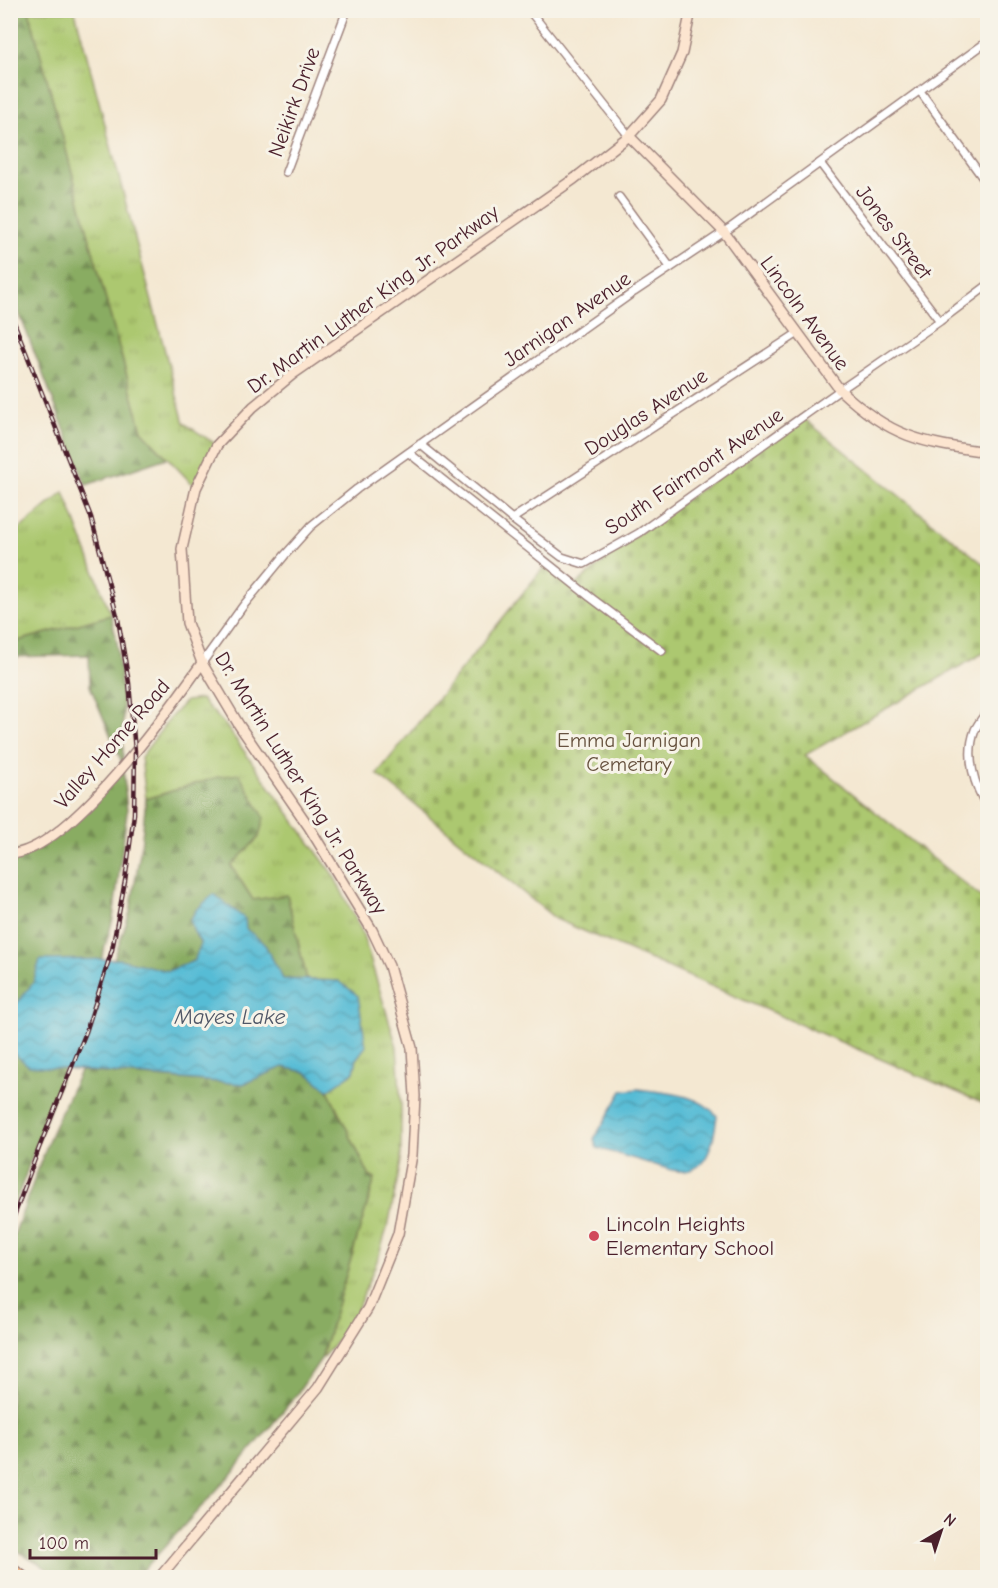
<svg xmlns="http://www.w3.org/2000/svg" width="998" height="1588" font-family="'Comic Neue',sans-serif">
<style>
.grass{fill:url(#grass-tufts);stroke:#7b744d;stroke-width:1.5}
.forest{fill:url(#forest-firs);stroke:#6a6646;stroke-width:1.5}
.cemetery{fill:url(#cemetery-stones);stroke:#7b744d;stroke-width:1.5}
.water{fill:url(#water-waves);stroke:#506e80;stroke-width:1.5}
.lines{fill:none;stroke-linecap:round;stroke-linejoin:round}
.street-casing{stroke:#9f847e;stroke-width:10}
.secondary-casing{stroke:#9f847e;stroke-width:12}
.highway-casing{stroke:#9f847e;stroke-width:15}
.street{stroke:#fff;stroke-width:7}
.secondary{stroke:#fce5d0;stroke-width:9}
.highway{stroke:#f8bd89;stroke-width:12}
.rail-casing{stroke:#4a1f2b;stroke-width:4.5}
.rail{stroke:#f7f3e8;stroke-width:2;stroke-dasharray:7;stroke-linecap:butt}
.poi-dot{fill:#d1495b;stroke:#f7f3e8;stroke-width:2}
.labels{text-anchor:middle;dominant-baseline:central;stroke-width:6;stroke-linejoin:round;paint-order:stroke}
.street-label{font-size:21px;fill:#4a1f2b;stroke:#f7f3e8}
.park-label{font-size:21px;fill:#67523f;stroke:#f7f3e8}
.poi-label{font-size:21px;fill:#4a1f2b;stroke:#f7f3e8;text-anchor:start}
.water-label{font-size:22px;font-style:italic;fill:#4f5666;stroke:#f7f3e8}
</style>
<defs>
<pattern id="grass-tufts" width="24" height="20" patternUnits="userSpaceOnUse" patternTransform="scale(1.5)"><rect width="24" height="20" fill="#acc86f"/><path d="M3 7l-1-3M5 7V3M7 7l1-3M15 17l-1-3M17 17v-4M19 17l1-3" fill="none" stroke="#96ab60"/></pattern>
<pattern id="forest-firs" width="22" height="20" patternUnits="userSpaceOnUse" patternTransform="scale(1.5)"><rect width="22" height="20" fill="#89ac62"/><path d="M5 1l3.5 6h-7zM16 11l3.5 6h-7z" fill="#728b51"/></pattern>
<pattern id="cemetery-stones" width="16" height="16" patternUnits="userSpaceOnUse" patternTransform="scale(1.5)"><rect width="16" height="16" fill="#acc86f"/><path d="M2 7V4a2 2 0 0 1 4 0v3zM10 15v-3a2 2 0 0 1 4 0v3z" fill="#96ab60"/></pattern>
<pattern id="water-waves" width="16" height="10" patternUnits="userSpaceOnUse" patternTransform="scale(1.5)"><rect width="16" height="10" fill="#57bcd5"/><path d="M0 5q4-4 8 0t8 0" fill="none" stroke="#4a98ad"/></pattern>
</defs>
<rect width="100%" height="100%" fill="#f7f3e8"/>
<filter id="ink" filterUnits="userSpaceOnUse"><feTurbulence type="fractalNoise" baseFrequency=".0167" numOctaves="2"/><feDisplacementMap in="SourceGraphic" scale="12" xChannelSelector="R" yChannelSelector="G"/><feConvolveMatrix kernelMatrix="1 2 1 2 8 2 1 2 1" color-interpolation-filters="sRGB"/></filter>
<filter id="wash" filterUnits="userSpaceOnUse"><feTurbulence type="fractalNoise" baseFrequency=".008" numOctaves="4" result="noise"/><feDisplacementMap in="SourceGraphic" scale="24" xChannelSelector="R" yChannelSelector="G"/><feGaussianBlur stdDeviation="1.35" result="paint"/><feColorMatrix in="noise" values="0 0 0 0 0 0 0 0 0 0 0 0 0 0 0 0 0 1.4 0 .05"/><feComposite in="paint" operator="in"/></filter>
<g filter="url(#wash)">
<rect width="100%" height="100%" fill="#f4e8d2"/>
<path class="grass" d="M29 11H75L184 423 217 445 196 488 142 431 110 315Z
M64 492 111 615 11 643V536Z
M201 699 226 726 334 876 362 932 397 1047 401 1105V1161L389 1222 377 1261 350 1327 321 1359 375 1178 370 1177 328 1090 354 1072 357 1058 365 1046 339 981 307 980 287 895 253 900 231 865 259 837 239 774 218 777 146 799 141 757 170 718 186 701Z"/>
<path class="forest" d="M11 10 29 11 110 315 142 431 167 458 86 485 11 292Z
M111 615 117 642 123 708V765L127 812 113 919 92 991 11 1215V854L52 839 123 765 90 686 89 655 11 657V643Z
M239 774 264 817 259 837 231 866 253 900 287 895 307 980 283 979 264 943 245 929 194 932 201 944 194 961 168 971 114 959 130 912 141 847 146 799 218 777Z
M283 1067 306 1072 328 1090 370 1177 375 1178 321 1359 297 1394 235 1470 137 1577H58L37 1562 11 1547 10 1246 51 1134 80 1071 243 1084Z"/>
<path class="cemetery" d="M802 417 987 567V651L805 755 987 902V1105L556 919 377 774 547 563 575 585 639 533Z"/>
<path class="water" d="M214 894 245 919 246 929 264 943 283 979 339 981 358 996 366 1046 357 1058 354 1072 328 1090 306 1072 283 1067 243 1084 29 1066 11 1051V1011L33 983 40 960 120 959 168 971 194 961 201 944 194 932 190 920 196 910Z
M638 1089C665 1093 699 1093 717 1116 713 1144 708 1178 672 1170L597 1148 594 1139 622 1091Z"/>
</g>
<g filter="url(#ink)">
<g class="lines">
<g class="street-casing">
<path id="street" d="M529 10 629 136
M920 91 988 185
M820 163 940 321
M286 172 347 10
M619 197 670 267
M420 444 512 519 562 557 584 564 639 533 840 390 940 321 988 285
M409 453 590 597 662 651
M512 519 798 333
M202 663 243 606 285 555 311 526 357 489 634 292 730 228 988 41
M988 710C984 716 978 723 975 730 965 756 974 786 988 808"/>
</g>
<g class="secondary-casing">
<path id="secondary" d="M629 136 724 232 840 390C890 437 921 443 988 452
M10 854C68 852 169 710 202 663
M159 1578 318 1388 368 1308 398 1234 412 1155 415 1096 412 1048 389 966 372 930 309 827 239 725 202 663 187 623 182 549 196 488 217 445 253 407 293 374 574 179 629 136 661 100 682 53 691 10"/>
</g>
<g class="highway-casing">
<path id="highway" d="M10 1569 23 1578"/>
</g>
<use href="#street" class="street"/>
<use href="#secondary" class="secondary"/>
<use href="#highway" class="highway"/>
<g class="rail-casing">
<path id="rail" d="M10 312 91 517 118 619 129 683 135 751 134 814 125 881 112 950 86 1032 39 1148 10 1227"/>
</g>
<use href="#rail" class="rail"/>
</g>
</g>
<circle class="poi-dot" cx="594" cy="1236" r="6"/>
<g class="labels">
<g class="street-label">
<text transform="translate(294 102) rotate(-70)">Neikirk Drive</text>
<text transform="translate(894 232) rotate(53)">Jones Street</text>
<text transform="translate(373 299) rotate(-36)">Dr. Martin Luther King Jr. Parkway</text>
<text transform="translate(805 313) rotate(54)">Lincoln Avenue</text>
<text transform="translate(567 319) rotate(-35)">Jarnigan Avenue</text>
<text transform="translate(646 412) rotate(-33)">Douglas Avenue</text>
<text transform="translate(694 471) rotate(-34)">South Fairmont Avenue</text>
<text transform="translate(112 744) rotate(-49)">Valley Home Road</text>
<text transform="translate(301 783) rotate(58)">Dr. Martin Luther King Jr. Parkway</text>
</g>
<g class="park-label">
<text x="629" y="740">Emma Jarnigan<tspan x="629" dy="24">Cemetary</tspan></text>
</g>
<g class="poi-label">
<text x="606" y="1224">Lincoln Heights<tspan x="606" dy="24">Elementary School</tspan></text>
</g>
<g class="water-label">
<text x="230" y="1017">Mayes Lake</text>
</g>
</g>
<rect width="998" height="1588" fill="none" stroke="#f7f3e8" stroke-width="36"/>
<g transform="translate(941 1531) rotate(39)" stroke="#f7f3e8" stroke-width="4.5" paint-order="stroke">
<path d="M0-4.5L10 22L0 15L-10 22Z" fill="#4a1f2b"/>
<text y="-9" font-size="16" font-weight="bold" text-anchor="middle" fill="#4a1f2b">N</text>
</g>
<path d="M30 1549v9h126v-9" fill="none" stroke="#4a1f2b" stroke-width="3"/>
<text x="39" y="1549" font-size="18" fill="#4a1f2b" stroke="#f7f3e8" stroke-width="4.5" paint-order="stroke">100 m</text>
</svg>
